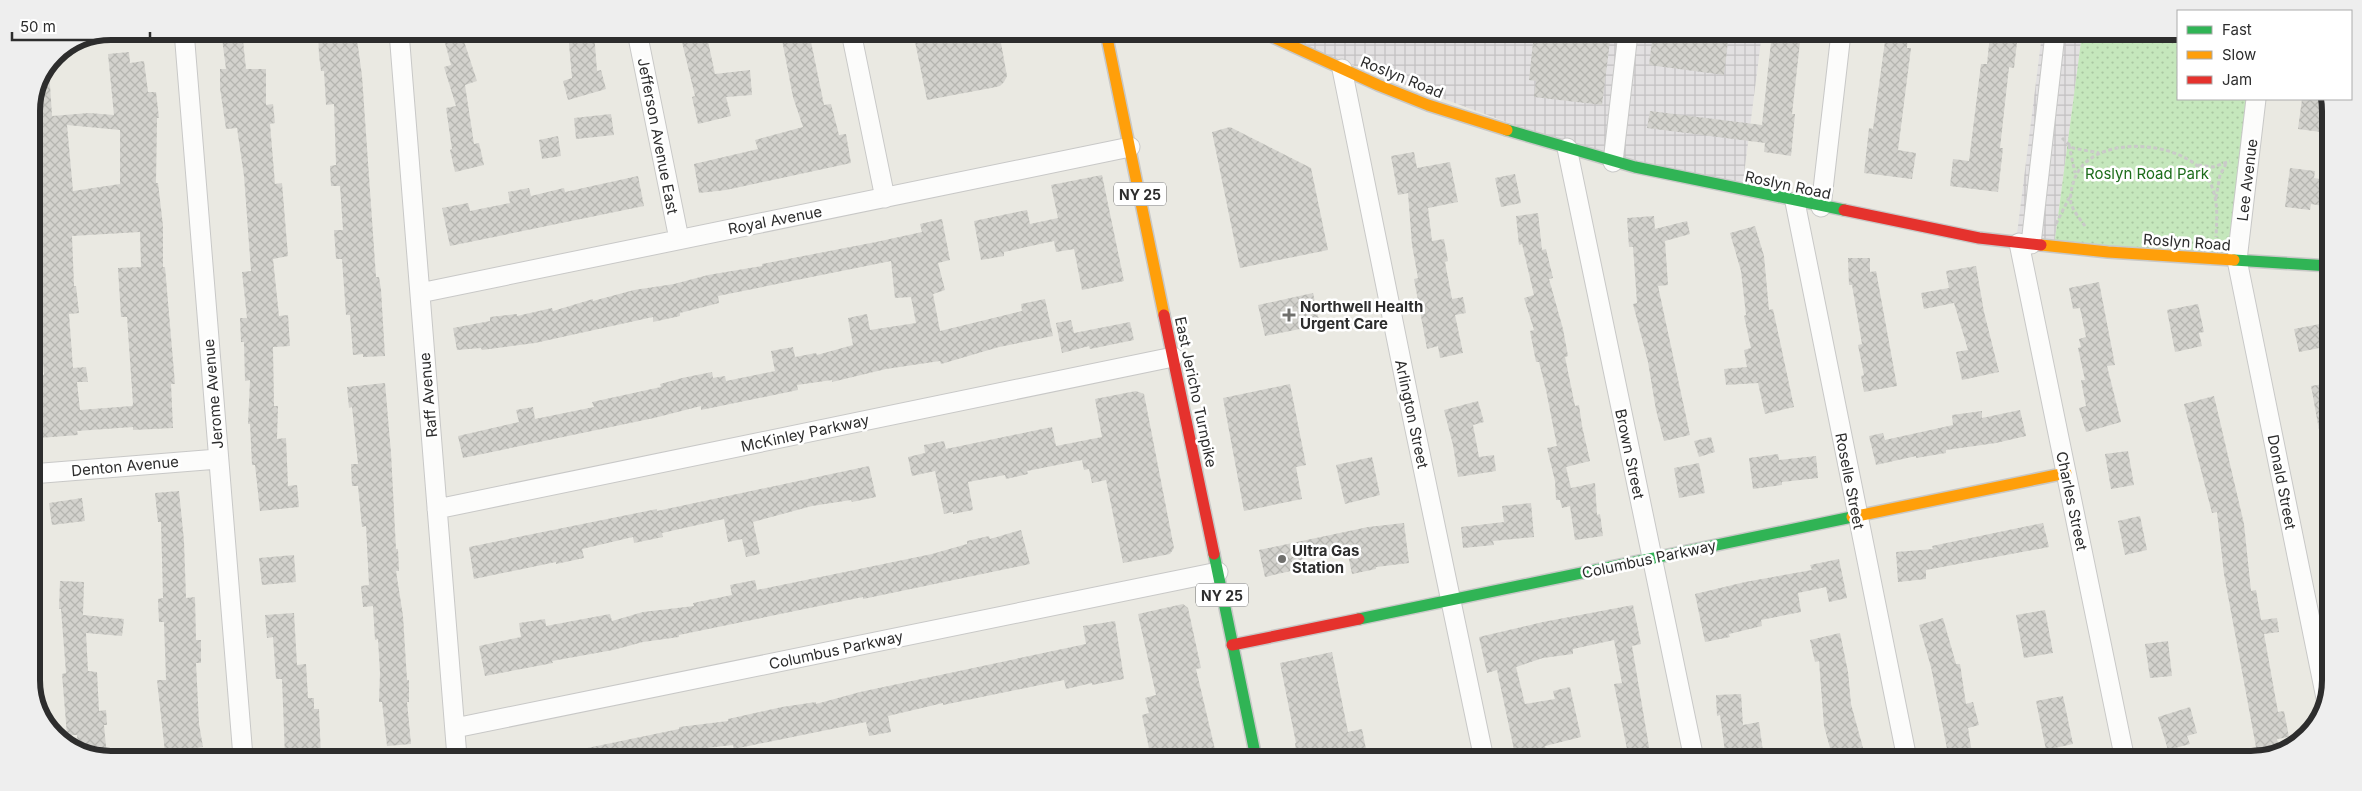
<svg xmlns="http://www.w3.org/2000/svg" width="2362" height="791" font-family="Inter,sans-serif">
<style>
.industrial{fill:url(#industrial-grid)}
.park{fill:url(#park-dots)}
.building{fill:url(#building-cross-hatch);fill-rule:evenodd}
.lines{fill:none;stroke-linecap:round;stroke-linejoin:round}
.street-casing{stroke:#c8c8c7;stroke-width:21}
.fast-casing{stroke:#c8c8c7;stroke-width:14}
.slow-casing{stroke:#c8c8c7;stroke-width:14}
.jam-casing{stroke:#c8c8c7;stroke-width:14}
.path{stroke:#cacac9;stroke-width:3;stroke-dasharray:4 2.5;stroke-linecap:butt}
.street{stroke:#fcfcfb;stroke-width:19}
.fast{stroke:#30b455;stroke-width:11}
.slow{stroke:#ff9f0a;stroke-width:11}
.jam{stroke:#e5322d;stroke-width:11}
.poi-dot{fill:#6f6f6c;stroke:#fff;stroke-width:2}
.labels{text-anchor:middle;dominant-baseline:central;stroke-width:5;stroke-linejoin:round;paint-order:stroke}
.shield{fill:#fff;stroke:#6c6c6c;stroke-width:1}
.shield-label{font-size:14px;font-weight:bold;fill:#2d2d2d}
.street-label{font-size:15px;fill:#2d2d2d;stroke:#fff}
.park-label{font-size:15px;fill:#1c6c1a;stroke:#fff}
.poi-label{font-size:15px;font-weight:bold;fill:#2d2d2d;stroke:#fff;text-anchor:start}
.rim{fill:none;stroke:#2d2d2d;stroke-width:6}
</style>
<defs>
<pattern id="industrial-grid" width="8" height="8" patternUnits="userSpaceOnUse" patternTransform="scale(1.25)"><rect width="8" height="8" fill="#e2e0e1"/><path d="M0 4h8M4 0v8" fill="none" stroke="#c2c0c1"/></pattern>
<pattern id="park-dots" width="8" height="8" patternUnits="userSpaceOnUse" patternTransform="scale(1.25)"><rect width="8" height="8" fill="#c5e7bc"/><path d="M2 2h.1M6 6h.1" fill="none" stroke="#aac6a2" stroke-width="1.8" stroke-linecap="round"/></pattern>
<pattern id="building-cross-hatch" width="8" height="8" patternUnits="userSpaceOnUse" patternTransform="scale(1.25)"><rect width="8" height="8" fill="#d3d2cd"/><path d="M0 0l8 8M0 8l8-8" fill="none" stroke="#b5b5b0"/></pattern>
</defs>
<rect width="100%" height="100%" fill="#eae9e2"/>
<path class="industrial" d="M1265 33H1762L1742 190 1609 160Z
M2042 34H2082L2054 247 2016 242Z"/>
<path class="park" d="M2082 34H2178V99H2258L2237 260 2054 247Z"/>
<path class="building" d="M221 31H242L246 69H266V105L273 104 275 123 270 124 275 184 282 183 288 256 273 259 279 316 288 315 290 346 273 347 274 406H278L277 439 286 438 288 486 297 485 299 507 260 511 255 465H252L250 424H248L250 380 245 381 244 342H241L240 318H247L242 272 251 271 244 176 237 128 226 129 220 88V69H226Z
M318 32H356L362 76 376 277H379L381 290 385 356 363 357V354L353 355 350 315H346L342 259H336L334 230H343L340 186H331L330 166 336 165 334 104 326 105 324 71H321L319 55Z
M442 32H461L477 81 465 85 474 144 479 143 484 165 455 172 450 150 452 149 446 108 456 106 444 67 451 65Z
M568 32H594L597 71 601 70 606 89 568 100 563 81 572 78Z
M690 32H706L715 74 750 70 752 95 726 97 731 116 698 124 692 97 695 96 680 34Z
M792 32H809L824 105 831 104 839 135 846 134 851 163 726 190 699 193 694 164 758 149 755 140 803 127 793 97 781 35Z
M913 32H999L1007 76 1004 82 1000 86 991 88 927 100Z
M1534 33H1611L1602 105 1534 97 1536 81 1529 80Z
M1653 33H1729L1724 75 1649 65Z
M1772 33H1801L1792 114H1795L1791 156 1764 152 1765 143 1647 128 1650 111 1762 125Z
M1886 34H1908L1907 48H1911L1898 150 1916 153 1912 179 1864 173 1869 128 1873 129Z
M1990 34H2018L2014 68 2009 67 2000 148H2003L1998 192 1950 186 1953 159 1969 161 1981 64H1987Z
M129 52 130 63 144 61 148 92H156L159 118H157L156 183H158L163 226V267H165L175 384H171L173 428 133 430V427L77 431 78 435 39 438 37 419H40L36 376 44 375 31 204V111L49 69 52 116 89 113 114 115 108 54ZM67 125 120 130V184L73 191ZM140 232 141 267 118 268 121 317H127L133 404 132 406 80 410 77 382H88L86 367 73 368 69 314 79 313 76 286H74L72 236Z
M2302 99H2325L2321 132 2298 129Z
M611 114 614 135 576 139 574 118Z
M1230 127 1311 168 1328 250 1240 268 1212 132Z
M558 136 561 156 542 159 539 140Z
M1414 152 1417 168 1450 162 1458 202 1428 208 1432 241 1444 239 1448 261 1445 262 1452 299 1463 297 1466 313 1455 315 1463 353 1440 358 1438 346 1427 349 1414 279 1418 278 1412 245 1408 193 1398 195 1391 156Z
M2290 168 2315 171 2314 178 2330 181V207L2311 204 2310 210 2285 207Z
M1515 174 1521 203 1501 207 1495 178Z
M1102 175 1124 281 1082 290 1074 249 1056 252 1054 241 1004 252V256L981 260 974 221 1027 210 1030 224 1058 218 1051 185Z
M638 176 644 206 450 246 442 208 468 203 470 211 510 203 508 192 529 188 531 196 564 188 565 192Z
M1538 213 1542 250 1546 249 1553 278 1549 279 1563 329 1568 356 1565 357 1575 406 1579 405 1582 426 1590 461 1566 467 1571 488 1595 483 1597 515 1600 514 1603 536 1575 540 1570 506 1562 508 1560 500H1556L1555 481 1547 448 1557 446 1546 390 1539 362H1536L1530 331 1534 330 1524 298 1534 295 1522 244 1519 245 1516 216Z
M1654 216 1655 229 1687 221 1690 234 1665 241 1668 285 1658 286 1690 435 1664 441 1656 410 1648 362 1633 304 1637 303 1633 247H1629L1627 218Z
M942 219 950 260 938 263 945 290 933 294 940 331 1022 311 1021 304 1045 299 1053 336 999 347 941 364 940 361 886 369 832 382V380L797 385 798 390 701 410V406L654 418 463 458 458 436 519 422 516 410 533 407 535 419 594 407 592 402 661 387 660 384 682 378 712 372 713 378 725 376 726 381 775 371 771 351 793 347 795 357 816 353 817 355 853 345 848 318 867 314 870 330 916 323 911 297 895 298 891 261 718 296 719 303 680 313V316L653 322V317L535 343 482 350 481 348 457 350 453 328 490 321V317L517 314V316L552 308 553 311 593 299V301L634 290 674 284 708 275 762 266V264L876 242 922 232 920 224Z
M1755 226 1764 256 1769 310 1773 309 1794 407 1765 414 1758 383 1726 385 1724 369 1747 367 1744 350 1751 348 1744 316 1746 315 1741 271 1730 233Z
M1848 258H1870V272L1876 271 1897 386 1864 392 1861 376 1864 375 1858 345 1862 344 1852 285H1849Z
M1976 266 1984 312 1999 372 1962 380 1956 352 1968 350 1954 303 1924 309 1921 293 1949 288 1946 271Z
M2099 282 2115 365 2107 366 2121 422 2086 432 2079 408 2086 406 2081 380H2085L2078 348 2081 347 2079 339 2086 337 2080 308 2073 309 2069 288Z
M1313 293 1320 325 1265 336 1258 305Z
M2198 304 2204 332 2199 333 2202 346 2175 352 2167 310Z
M1071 320 1074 333 1130 322 1134 340 1090 349 1089 346 1062 353 1056 323Z
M2330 322V346L2299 352 2294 329Z
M385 383 391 453 396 549H398L399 571H396L403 616 407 680H409V702H407L411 744 387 746 382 702H379L380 673 378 639 375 640 373 606 363 607 361 586 369 585 366 526 362 527 358 486H352L351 464H358L352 407 349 408 347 387Z
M2329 383V445L2322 446 2311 386Z
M1290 384 1306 465 1296 467 1302 499 1244 511 1223 398Z
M1136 391 1144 394 1174 548 1170 554 1123 563 1106 480 1092 483 1089 469 1084 470 1082 460 1027 471 1028 474 1006 479 1005 475 968 482 973 510 953 514V512L944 514 935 471 912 476 908 457 925 453 924 445 944 441 946 449 1052 427 1056 446 1102 437 1095 399Z
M2214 396 2244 524 2251 591 2256 590 2261 620 2277 618 2279 632 2264 634 2278 712 2284 711 2289 737 2277 739 2279 750 2258 758 2224 574 2217 512 2212 513 2184 404Z
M1478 401 1484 422 1473 425 1479 457 1494 455 1496 471 1458 477 1453 445 1444 410Z
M2020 410 2026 436 1996 443 1946 450V453L1916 458V456L1876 465 1869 436 1883 433 1885 440 1953 425 1952 415 1982 411V418Z
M1711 437 1715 452 1699 457 1694 441Z
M2128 451 2134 485 2111 489 2105 454Z
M1778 454 1779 460 1816 456 1818 478 1782 482V485L1753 489 1749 458Z
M1372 457 1380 495 1345 504 1336 465Z
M1699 463 1705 493 1679 498 1674 468Z
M869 466 876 497 852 502 851 500 812 506 753 522 760 554 746 557 742 539 728 542 724 519 662 533 663 537 634 543 633 537 582 549 584 558 556 564V562L474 579 469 547 657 509V511Z
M179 491 184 541 186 598 195 597 196 640H201V663H196L199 724 203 747 165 752 157 680H166L164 622H159L158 599 163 598 161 522H158L155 493Z
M82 498 85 521 52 525 49 503Z
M1531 503 1534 537 1493 541 1494 545 1463 548 1461 527 1504 522 1502 506Z
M2140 516 2147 550 2125 555 2118 521Z
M1404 523 1409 563 1376 567V569L1352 574 1347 550 1302 559 1304 568 1265 577 1259 550 1368 527Z
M2043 523 2049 547 1926 570V579L1898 582 1896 552 1933 549 1932 546Z
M1021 530 1030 564 863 599V597L679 635V637L643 642 613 650 552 661 553 663 485 676 479 646 521 637 519 623 545 619 546 626 610 614 612 621 643 612 694 606 693 603 732 595 730 585 755 580 757 590 932 554 967 544V541L989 536 990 539Z
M294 555 296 582 262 585 259 558Z
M1839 559 1847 598 1829 602 1826 587 1798 593 1801 612 1761 620 1762 626 1729 634 1730 637 1705 642 1695 594 1745 582 1812 570 1810 565Z
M60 581 84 582 83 615 124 619 122 636 86 633 88 671 97 672 99 711 106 710 107 725H104L107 757H90L78 749 77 735H67L62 674 66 673 61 609H59Z
M1183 604 1188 608 1201 668 1196 669 1217 758 1193 750 1151 758 1142 715 1149 713 1145 698 1156 695 1138 614Z
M1633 605 1641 644 1632 646 1651 759H1629L1614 684 1622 683 1614 640 1573 649V654L1543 658 1516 667 1525 704 1555 699 1553 691 1570 687 1581 737 1545 746 1547 755 1532 759H1516L1497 670 1487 673 1479 637 1543 622Z
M2045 610 2053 653 2024 658 2016 615Z
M294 613 297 665 306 664 308 698H314V709H319L321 757H285L282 679H276L273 637 267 638 265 615Z
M1943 618 1956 664H1960L1966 704 1973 702 1979 725 1968 728 1973 759H1949L1931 667 1919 625Z
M1115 621 1124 679 1092 685V683L1066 689 1064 680 943 705V703L888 716 891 732 869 736 866 722 734 749 733 745 671 752 672 758H573V751L679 729V727L728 721V719L782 707 816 702V704L860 692 1086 644 1083 626Z
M1840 633 1848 672 1851 704 1866 759H1833L1824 726 1819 661 1815 662 1810 640Z
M2168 641 2172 676 2150 678 2145 644Z
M1332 652 1348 732 1362 729 1368 759H1297L1295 743H1296L1280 663Z
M1741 694 1743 725 1759 722 1764 759H1726L1720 715 1717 716 1716 695Z
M2063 696 2073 744 2046 750 2036 701Z
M2190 707 2197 733 2187 736 2190 744 2168 750 2158 717Z"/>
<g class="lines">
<g class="street-casing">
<path id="street" d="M184 31 243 757
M399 32 457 757
M637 32 679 239
M851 32 885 198
M1342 69 1412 415 1484 759
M2256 99 2237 260 2327 703
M1567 148 1694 759
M1613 162 1628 33
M1795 202 1907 759
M1821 207 1841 33
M2019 243 2125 760
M2031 244 2055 34
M420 293 1130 147
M31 474 218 459
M437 509 1173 357
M455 728 1218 572"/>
</g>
<g class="fast-casing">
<path id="fast" d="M1507 130 1635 167 1844 210
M2234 260 2330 266
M1214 554 1256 758
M1359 619 1852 517"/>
</g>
<g class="slow-casing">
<path id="slow" d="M1106 33 1164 315
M1264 33 1378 85 1428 105 1507 130
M2041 245 2108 252 2234 260
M1852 517 2066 473"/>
</g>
<g class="jam-casing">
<path id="jam" d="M1844 210 1979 238 2041 245
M1164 315 1214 554
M1232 645 1359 619"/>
</g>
<path class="path" d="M2062 138 2073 148 2099 153
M2069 145 2075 173
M2198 165 2213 167 2230 161
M2216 198 2220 175 2226 164
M2056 224 2070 196
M2085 226C2080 219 2073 211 2071 203 2070 197 2071 190 2073 184 2085 132 2183 138 2207 177 2219 196 2217 216 2216 237"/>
<use href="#street" class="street"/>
<use href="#fast" class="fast"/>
<use href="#slow" class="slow"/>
<use href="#jam" class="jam"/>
</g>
<g class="poi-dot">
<path d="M1286.5 307.5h5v5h5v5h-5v5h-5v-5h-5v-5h5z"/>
<circle cx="1282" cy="559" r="5"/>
</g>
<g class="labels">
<g class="shield">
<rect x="1114" y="182.5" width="52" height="23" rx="4"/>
<rect x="1196" y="583.5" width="52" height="23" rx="4"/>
</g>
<g class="shield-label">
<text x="1140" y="194">NY 25</text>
<text x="1222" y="595">NY 25</text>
</g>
<g class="street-label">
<text transform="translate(1402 77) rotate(22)">Roslyn Road</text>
<text transform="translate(658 136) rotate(79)">Jefferson Avenue East</text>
<text transform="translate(2247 180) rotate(-83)">Lee Avenue</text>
<text transform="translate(1788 185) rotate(12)">Roslyn Road</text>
<text transform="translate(775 220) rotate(-11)">Royal Avenue</text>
<text transform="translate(2187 242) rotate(4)">Roslyn Road</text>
<text transform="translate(1196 392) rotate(78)">East Jericho Turnpike</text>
<text transform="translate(213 394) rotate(-95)">Jerome Avenue</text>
<text transform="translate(428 395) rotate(-95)">Raff Avenue</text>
<text transform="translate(1412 414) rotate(78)">Arlington Street</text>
<text transform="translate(805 433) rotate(-12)">McKinley Parkway</text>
<text transform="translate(1630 454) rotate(78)">Brown Street</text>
<text transform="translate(125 466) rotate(-5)">Denton Avenue</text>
<text transform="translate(1850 481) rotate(79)">Roselle Street</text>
<text transform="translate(2282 482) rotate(79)">Donald Street</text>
<text transform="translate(2072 501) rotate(78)">Charles Street</text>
<text transform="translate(1649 559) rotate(-12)">Columbus Parkway</text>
<text transform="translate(836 650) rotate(-12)">Columbus Parkway</text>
</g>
<g class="park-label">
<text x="2147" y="173">Roslyn Road Park</text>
</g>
<g class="poi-label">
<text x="1300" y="306">Northwell Health<tspan x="1300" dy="17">Urgent Care</tspan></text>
<text x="1292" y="550">Ultra Gas<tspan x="1292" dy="17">Station</tspan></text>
</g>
</g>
<path d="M0 0H2362V791H0ZM111 40H2251A71 71 0 0 1 2322 111V680A71 71 0 0 1 2251 751H111A71 71 0 0 1 40 680V111A71 71 0 0 1 111 40Z" fill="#eee" fill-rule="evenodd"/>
<path class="rim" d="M111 40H2251A71 71 0 0 1 2322 111V680A71 71 0 0 1 2251 751H111A71 71 0 0 1 40 680V111A71 71 0 0 1 111 40Z"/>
<rect x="2177" y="10" width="175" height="90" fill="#ffffff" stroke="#ababab"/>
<rect x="2187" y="26" width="25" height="8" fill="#30b455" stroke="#ababab"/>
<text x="2222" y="35" font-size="15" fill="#2d2d2d">Fast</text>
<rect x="2187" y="51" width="25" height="8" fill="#ff9f0a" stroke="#ababab"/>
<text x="2222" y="60" font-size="15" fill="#2d2d2d">Slow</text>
<rect x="2187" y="76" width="25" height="8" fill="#e5322d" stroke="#ababab"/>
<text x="2222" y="85" font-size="15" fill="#2d2d2d">Jam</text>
<path d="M12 32v8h138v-8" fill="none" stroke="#2d2d2d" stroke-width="2.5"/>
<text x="20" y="32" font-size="15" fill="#2d2d2d" stroke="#ffffff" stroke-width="4" paint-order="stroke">50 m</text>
</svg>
